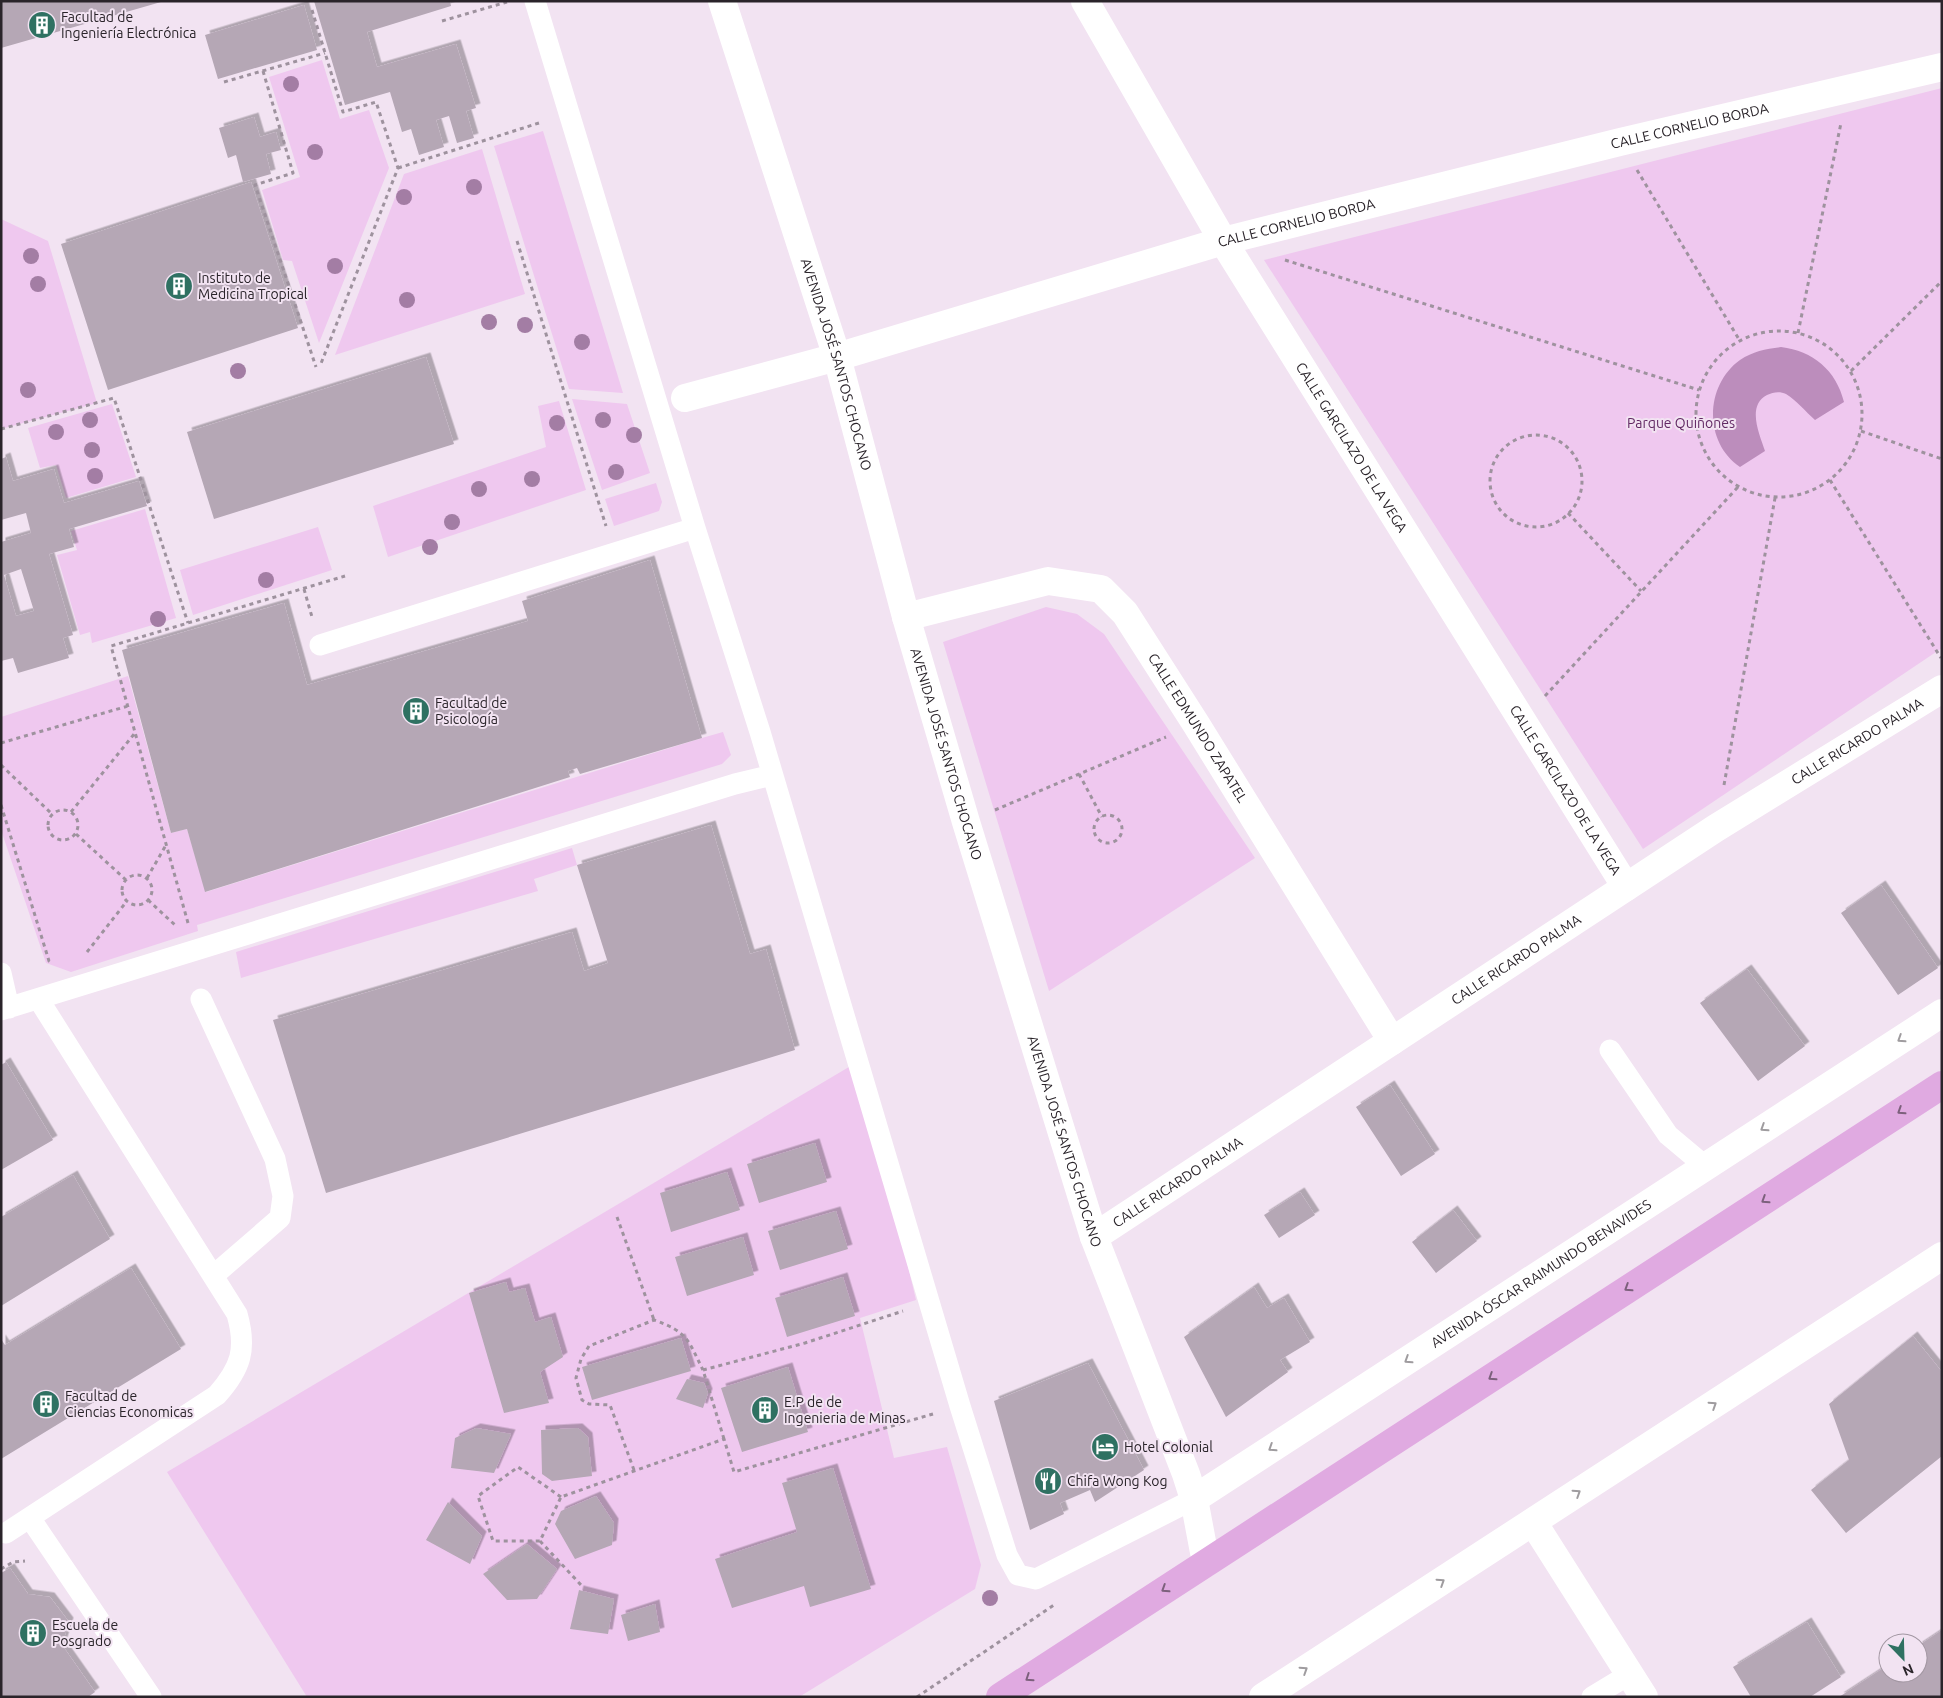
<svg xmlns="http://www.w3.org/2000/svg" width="1943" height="1698" font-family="Ubuntu,sans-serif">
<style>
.green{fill:#efc8ef}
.water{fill:#bc8dbc}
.building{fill:#b5a7b5;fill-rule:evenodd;filter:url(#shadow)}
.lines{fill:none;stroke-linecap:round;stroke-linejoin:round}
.path{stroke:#9e929e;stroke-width:3;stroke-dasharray:4 4;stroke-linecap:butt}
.service{stroke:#fff;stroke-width:21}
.minor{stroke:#fff;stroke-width:28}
.secondary{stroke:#fff;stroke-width:28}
.primary{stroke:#e0aae1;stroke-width:28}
.tree{fill:#a37da4}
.oneway{stroke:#9f9c9f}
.oneway2{stroke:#7c607c}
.labels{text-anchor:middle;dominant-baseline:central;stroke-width:4;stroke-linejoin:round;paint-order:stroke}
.poi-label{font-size:14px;fill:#2a242a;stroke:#f2e3f2;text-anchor:start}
.street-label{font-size:14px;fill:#2a242a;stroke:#f2e3f2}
.park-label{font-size:14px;fill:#622964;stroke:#f2e3f2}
</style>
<defs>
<filter id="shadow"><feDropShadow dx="4.5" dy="-4.5" stdDeviation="0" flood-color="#0004"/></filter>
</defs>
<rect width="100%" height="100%" fill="#f2e3f2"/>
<path class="green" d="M322 60 340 119 369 110 389 168 319 343 292 261 283 260 262 190 300 177 269 77Z
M1942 88V648L1643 849 1264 260Z
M543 131 623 393 569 389 494 146Z
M482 149 525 294 335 355 404 174Z
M1 219 48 241 97 403 1 429Z
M572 399 627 404 650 473 602 490Z
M559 401 586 490 388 557 373 506 546 447 538 406Z
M112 404 136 477 66 498 56 465 40 468 28 428Z
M656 483 662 502 659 511 614 526 605 499Z
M145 509 176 618 92 643 90 632 80 635 57 555 77 550 71 531Z
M318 527 332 570 193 615 180 570Z
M1046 607 1077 614 1104 634 1255 858 1049 991 943 642Z
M128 676 171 833 187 829 206 892 702 738 723 732 731 755 722 764 197 925 198 931 71 972 46 963 1 830V717Z
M572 848 577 865 534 879 538 891 241 978 236 952Z
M859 1061 916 1300 860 1318 894 1458 947 1447 981 1565 975 1589 799 1697H307L167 1472Z"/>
<path class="water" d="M1781 347C1813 351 1836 370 1844 402L1815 420C1806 412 1796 400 1786 394 1780 391 1773 392 1767 395 1746 406 1760 435 1765 451L1740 467C1703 442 1705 385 1740 360 1753 351 1766 349 1781 347Z"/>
<path class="building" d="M1 1H161V2L1 48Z
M314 1H450L451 6 367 32 377 67 456 44 476 108 466 111 474 138 457 143 449 116 436 120 444 147 419 155 411 129 402 132 390 92 345 105Z
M304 5 317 50 218 79 205 35Z
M254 117 260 137 276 132 281 150 266 154 271 174 243 182 236 155 228 158 219 128Z
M251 182 298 328 108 390 61 244Z
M426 357 454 444 214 519 187 432Z
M6 457 13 481 54 469 64 503 139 481 147 506 69 529 74 547 49 554 73 635 63 638 69 658 18 673 13 658 1 661V542L31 533 26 513 1 520V459ZM21 569 34 611 16 616 4 575Z
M650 560 702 738 580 774 577 768 568 771 570 777 205 892 187 829 171 833 122 650 284 603 307 685 528 621 522 601Z
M711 825 750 954 766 949 795 1050 326 1193 273 1020 572 932 584 971 608 963 577 865Z
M1881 885 1938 968 1898 995 1841 913Z
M1747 969 1805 1046 1758 1081 1700 1003Z
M6 1062 53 1140 1 1170V1065Z
M1390 1085 1435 1154 1401 1176 1356 1107Z
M815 1143 827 1182 759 1203 747 1164Z
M727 1172 740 1210 671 1232 660 1193Z
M73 1175 110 1239 1 1306V1217Z
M1300 1192 1315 1215 1279 1238 1264 1215Z
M1453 1210 1477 1241 1436 1273 1412 1242Z
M836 1211 848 1249 780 1270 768 1231Z
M743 1237 754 1275 687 1296 675 1257Z
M131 1268 181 1349 1 1459V1339L5 1345Z
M843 1277 855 1316 787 1337 775 1298Z
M506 1282 509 1292 525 1288 535 1322 551 1317 563 1357 540 1372 549 1403 504 1413 469 1293Z
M1254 1287 1267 1308 1284 1298 1310 1342 1280 1360 1288 1372 1226 1417 1184 1337Z
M1913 1336 1942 1372V1456L1846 1533 1811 1490 1849 1460 1829 1404Z
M681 1338 691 1371 592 1400 582 1367Z
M1088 1363 1144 1470 1095 1502 1090 1490 1060 1503 1064 1514 1030 1530 994 1401Z
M788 1367 808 1432 742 1452 721 1388Z
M687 1379 704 1383 708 1393 703 1408 676 1399Z
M476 1428 511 1434 494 1473 451 1468 455 1438Z
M578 1428 588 1437 592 1476 552 1481 542 1474 541 1430Z
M833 1468 871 1589 810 1607 804 1586 732 1608 715 1559 797 1532 782 1483Z
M596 1496 614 1523 612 1545 575 1559 555 1524 561 1511Z
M448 1502 482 1536 470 1564 426 1540Z
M527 1544 557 1569 537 1599 507 1600 483 1574Z
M10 1568 28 1594 50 1597 69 1622 62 1645 95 1692 88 1697H1V1573Z
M579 1590 614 1599 608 1634 570 1629Z
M655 1604 660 1632 628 1641 621 1615Z
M1807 1622 1841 1677 1810 1697H1751L1733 1667Z
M1942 1630V1697H1839L1888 1665V1673H1918V1646Z"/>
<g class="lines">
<path class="path" d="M312 10 343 112 376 102 398 168 320 366
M442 21 507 2
M263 71 293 173 255 185 316 367
M224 82 325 53
M398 168 542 122
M1637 170 1740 341
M517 241 606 526
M1285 260 1699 390
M1696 414a83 83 0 1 1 166 0a83 83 0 1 1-166 0Z
M1798 333 1841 123
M1851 371 1942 281
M1 429 114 398 188 623
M1861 431 1942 459
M1490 481a46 46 0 1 1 92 0a46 46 0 1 1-92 0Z
M1830 480 1941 658
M1568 513 1641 591
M304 589 312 617
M1545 696 1738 487
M1 743 128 706
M1 765 52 814
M1079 774 1102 817
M1724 785 1775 498
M1 805 49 961 52 963
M995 810 1166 737
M48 825a15 15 0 1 1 30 0a15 15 0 1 1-30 0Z
M71 812 135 733
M1094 829a14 14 0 1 1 28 0a14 14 0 1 1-28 0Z
M76 834 126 880
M122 890a15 15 0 1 1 30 0a15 15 0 1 1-30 0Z
M147 878 166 845
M148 900 175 925
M188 923 111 646 345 576
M87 952 127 901
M617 1217 654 1320
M724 1439 703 1370 805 1343 903 1311
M634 1470 610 1405 589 1404 582 1400 576 1378 581 1359 589 1346 654 1320C688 1332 688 1340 703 1370
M561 1497 518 1467 478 1496 493 1541H540L561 1497 724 1439 734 1472 933 1414
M540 1541 581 1585
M1 1569 13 1562 25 1561
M917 1697 1054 1605"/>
<path class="service" d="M535 1 695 528 760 732 960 1406 1007 1555 1018 1575 1036 1579 1194 1499
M320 645 695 528
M1 973 9 1008
M201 999 275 1159 283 1196 280 1218 213 1276
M1 1010 735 784 772 775
M1610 1050 1668 1135 1705 1166
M30 1518 151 1697
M6 1533 217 1395C241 1368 247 1349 237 1314L39 1000
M1592 1697 1630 1674"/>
<g class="minor">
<path id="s1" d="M722 1 837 357 906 617 966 822 1094 1237 1186 1474 1194 1499"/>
<path id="s2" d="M1085 1 1223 241 1626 887"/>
<path id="s3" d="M685 398 837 357 1223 241 1620 142 1942 67"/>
<path id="s4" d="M906 617 1048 581 1101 589 1125 613 1196 724 1392 1041"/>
<path id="s5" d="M1094 1237 1716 828 1942 689"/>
<path d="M1533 1522 1644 1697"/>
</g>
<g class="secondary">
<path id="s6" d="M1206 1563 1194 1499 1942 1013"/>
<path d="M1263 1697 1942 1256"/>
</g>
<path class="primary" d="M1000 1697 1942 1085"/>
</g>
<g class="tree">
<circle cx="291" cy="84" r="8"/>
<circle cx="315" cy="152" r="8"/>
<circle cx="474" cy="187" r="8"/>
<circle cx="404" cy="197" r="8"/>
<circle cx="31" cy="256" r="8"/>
<circle cx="335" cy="266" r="8"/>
<circle cx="38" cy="284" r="8"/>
<circle cx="407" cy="300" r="8"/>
<circle cx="489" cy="322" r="8"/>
<circle cx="525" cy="325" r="8"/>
<circle cx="582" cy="342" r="8"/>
<circle cx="238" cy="371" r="8"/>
<circle cx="28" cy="390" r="8"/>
<circle cx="90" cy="420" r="8"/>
<circle cx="603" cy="420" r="8"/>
<circle cx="557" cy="423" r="8"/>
<circle cx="56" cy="432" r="8"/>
<circle cx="634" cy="435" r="8"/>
<circle cx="92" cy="450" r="8"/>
<circle cx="616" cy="472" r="8"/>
<circle cx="95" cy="476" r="8"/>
<circle cx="532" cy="479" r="8"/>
<circle cx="479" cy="489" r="8"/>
<circle cx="452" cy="522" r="8"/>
<circle cx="430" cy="547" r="8"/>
<circle cx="266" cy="580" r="8"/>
<circle cx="158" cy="619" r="8"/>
<circle cx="990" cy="1598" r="8"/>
</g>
<defs><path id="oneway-chevron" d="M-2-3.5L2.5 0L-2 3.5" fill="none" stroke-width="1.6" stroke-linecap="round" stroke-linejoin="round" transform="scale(1.25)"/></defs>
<g class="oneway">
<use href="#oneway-chevron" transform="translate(1901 1039) rotate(147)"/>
<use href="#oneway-chevron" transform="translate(1764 1128) rotate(147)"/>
<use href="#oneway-chevron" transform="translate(1408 1360) rotate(147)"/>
<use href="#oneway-chevron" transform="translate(1713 1405) rotate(-33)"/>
<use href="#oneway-chevron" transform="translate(1272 1448) rotate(147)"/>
<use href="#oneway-chevron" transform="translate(1577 1493) rotate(-33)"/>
<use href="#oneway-chevron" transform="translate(1441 1582) rotate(-33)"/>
<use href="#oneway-chevron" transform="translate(1304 1670) rotate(-33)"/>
</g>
<g class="oneway2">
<use href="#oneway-chevron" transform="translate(1901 1111) rotate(147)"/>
<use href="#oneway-chevron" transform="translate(1765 1200) rotate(147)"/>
<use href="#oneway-chevron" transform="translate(1628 1288) rotate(147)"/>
<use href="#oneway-chevron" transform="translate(1492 1377) rotate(147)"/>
<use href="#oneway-chevron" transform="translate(1165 1589) rotate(147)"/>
<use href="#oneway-chevron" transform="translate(1029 1678) rotate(146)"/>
</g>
<defs>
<g id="building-disc" transform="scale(1.4375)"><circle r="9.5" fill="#2f7162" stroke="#f2e3f2"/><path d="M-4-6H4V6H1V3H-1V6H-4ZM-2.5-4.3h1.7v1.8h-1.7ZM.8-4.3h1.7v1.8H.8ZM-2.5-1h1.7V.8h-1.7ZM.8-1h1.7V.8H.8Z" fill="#fff"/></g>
<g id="hotel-disc" transform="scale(1.4375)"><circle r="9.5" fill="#2f7162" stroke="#f2e3f2"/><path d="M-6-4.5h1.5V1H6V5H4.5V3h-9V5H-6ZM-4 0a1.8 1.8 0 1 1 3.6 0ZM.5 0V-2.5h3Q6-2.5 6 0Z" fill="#fff"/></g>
<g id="restaurant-disc" transform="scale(1.4375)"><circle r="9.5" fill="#2f7162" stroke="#f2e3f2"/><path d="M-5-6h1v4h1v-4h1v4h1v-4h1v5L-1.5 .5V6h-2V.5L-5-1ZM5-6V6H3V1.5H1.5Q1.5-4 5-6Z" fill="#fff"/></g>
</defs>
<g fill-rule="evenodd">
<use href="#building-disc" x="42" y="25"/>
<use href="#building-disc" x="179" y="286"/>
<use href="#building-disc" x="416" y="711"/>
<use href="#building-disc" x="46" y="1404"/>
<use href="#building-disc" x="765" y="1410"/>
<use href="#hotel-disc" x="1105" y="1447"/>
<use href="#restaurant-disc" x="1048" y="1481"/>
<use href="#building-disc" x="33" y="1633"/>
</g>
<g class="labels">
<g class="poi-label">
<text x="61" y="17">Facultad de<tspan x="61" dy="16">Ingeniería Electrónica</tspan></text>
<text x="198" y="278">Instituto de<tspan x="198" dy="16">Medicina Tropical</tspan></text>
<text x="435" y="703">Facultad de<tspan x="435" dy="16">Psicología</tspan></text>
<text x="65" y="1396">Facultad de<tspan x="65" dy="16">Ciencias Economicas</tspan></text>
<text x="784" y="1402">E.P de de<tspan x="784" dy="16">Ingenieria de Minas</tspan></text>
<text x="1124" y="1447">Hotel Colonial</text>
<text x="1067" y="1481">Chifa Wong Kog</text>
<text x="52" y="1625">Escuela de<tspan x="52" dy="16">Posgrado</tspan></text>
</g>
<g class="street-label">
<text stroke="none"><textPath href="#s3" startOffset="1041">CALLE CORNELIO BORDA</textPath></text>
<text stroke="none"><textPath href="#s3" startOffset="636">CALLE CORNELIO BORDA</textPath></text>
<text stroke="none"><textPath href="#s1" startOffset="381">AVENIDA JOSÉ SANTOS CHOCANO</textPath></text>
<text stroke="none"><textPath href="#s2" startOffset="520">CALLE GARCILAZO DE LA VEGA</textPath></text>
<text stroke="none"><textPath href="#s4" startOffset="370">CALLE EDMUNDO ZAPATEL</textPath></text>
<text stroke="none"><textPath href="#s5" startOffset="910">CALLE RICARDO PALMA</textPath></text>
<text stroke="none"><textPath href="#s1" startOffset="786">AVENIDA JOSÉ SANTOS CHOCANO</textPath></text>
<text stroke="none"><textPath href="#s2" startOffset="924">CALLE GARCILAZO DE LA VEGA</textPath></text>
<text stroke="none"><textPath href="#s5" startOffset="505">CALLE RICARDO PALMA</textPath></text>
<text stroke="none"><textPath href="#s1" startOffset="1191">AVENIDA JOSÉ SANTOS CHOCANO</textPath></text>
<text stroke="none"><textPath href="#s5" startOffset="100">CALLE RICARDO PALMA</textPath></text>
<text stroke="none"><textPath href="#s6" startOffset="479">AVENIDA ÓSCAR RAIMUNDO BENAVIDES</textPath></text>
</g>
<g class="park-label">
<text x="1681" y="423">Parque Quiñones</text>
</g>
</g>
<rect width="1943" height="1698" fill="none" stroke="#2a242a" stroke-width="5"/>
<g transform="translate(1903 1658) rotate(157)"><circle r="24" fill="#f2e3f2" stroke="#a297a2"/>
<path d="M0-4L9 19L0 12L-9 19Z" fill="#2f7162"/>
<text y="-8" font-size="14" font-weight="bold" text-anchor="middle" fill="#2a242a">N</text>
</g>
</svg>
